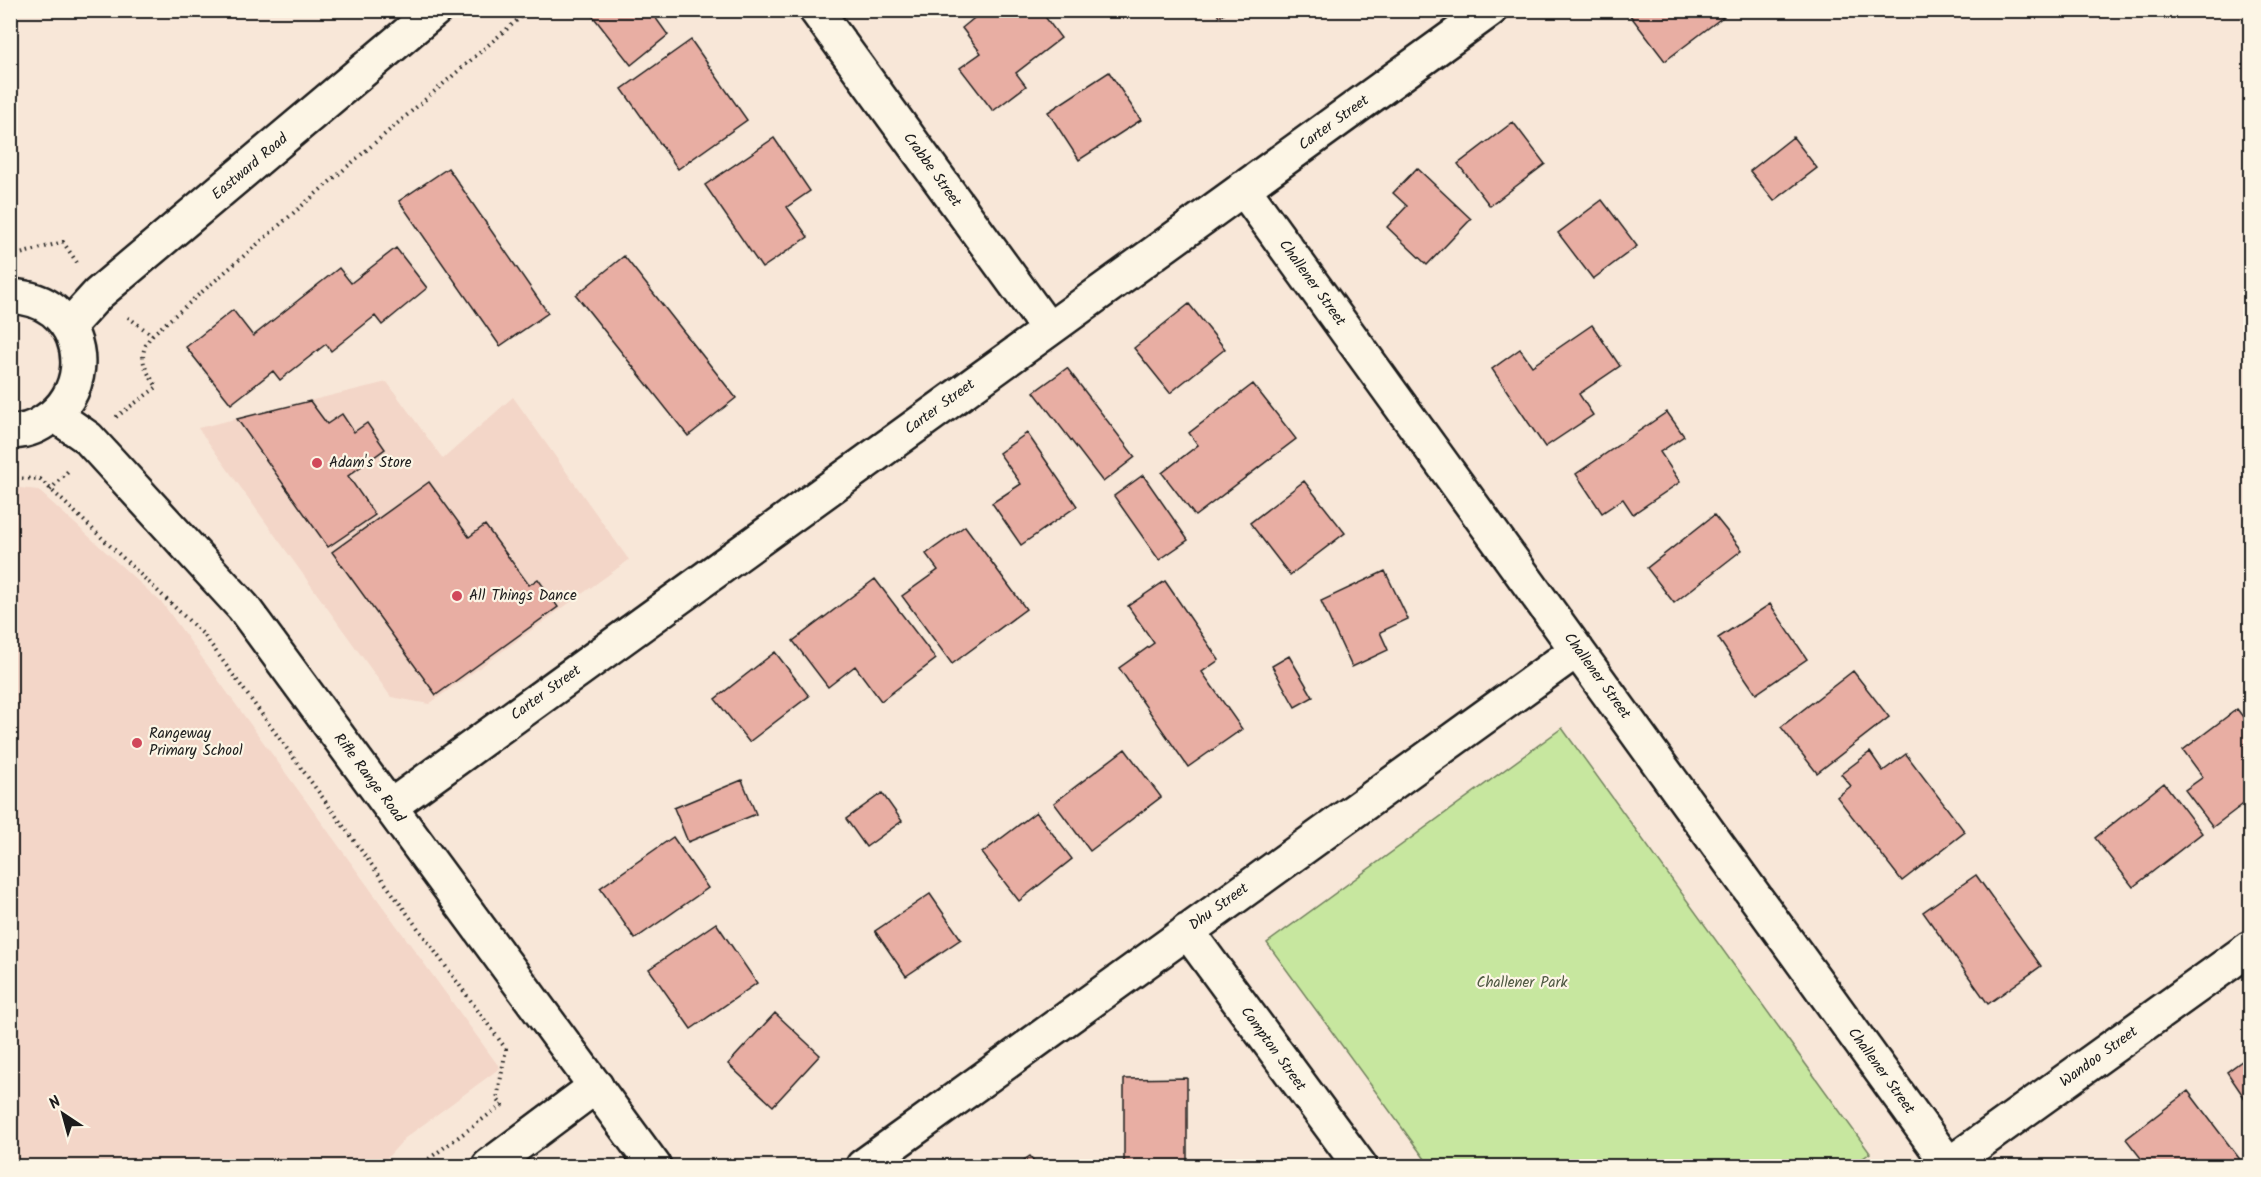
<svg xmlns="http://www.w3.org/2000/svg" width="2261" height="1177" font-family="Kalam,sans-serif">
<style>
.built{fill:#f3d6c8}
.green{fill:#c7e79f;stroke:#72825e;stroke-width:1.5}
.building{fill:#e8aea3;stroke:#1c1c1c;stroke-width:1.5}
.lines{fill:none;stroke-linecap:round;stroke-linejoin:round}
.minor-casing{stroke:#1c1c1c;stroke-width:38}
.tertiary-casing{stroke:#1c1c1c;stroke-width:38}
.path{stroke:#1c1c1c;stroke-width:4;stroke-dasharray:1.5 4.5;stroke-linecap:butt}
.minor{stroke:#fcf5e5;stroke-width:33}
.tertiary{stroke:#fcf5e5;stroke-width:33}
.poi-dot{fill:#d1495b;stroke:#fcf5e5;stroke-width:2}
.labels{text-anchor:middle;dominant-baseline:central;stroke-width:4.5;stroke-linejoin:round;paint-order:stroke}
.street-label{font-size:15px;fill:#1c1c1c;stroke:#fcf5e5}
.poi-label{font-size:15px;fill:#1c1c1c;stroke:#fcf5e5;text-anchor:start}
.park-label{font-size:15px;fill:#4f5943;stroke:#fcf5e5}
</style>
<rect width="100%" height="100%" fill="#f8e7d8"/>
<filter id="ink" filterUnits="userSpaceOnUse"><feTurbulence type="fractalNoise" baseFrequency=".0167" numOctaves="2"/><feDisplacementMap in="SourceGraphic" scale="12" xChannelSelector="R" yChannelSelector="G"/><feConvolveMatrix kernelMatrix="1 2 1 2 8 2 1 2 1" color-interpolation-filters="sRGB"/></filter>
<g filter="url(#ink)">
<path class="built" d="M387 382 443 459 513 397 629 560 429 704 391 697 198 428Z
M11 487 38 490 163 604 500 1068 405 1138 380 1166H11Z"/>
<path class="green" d="M1562 728 1870 1153 1852 1166H1430L1267 943Z"/>
<path class="building" d="M588 10H650L668 35 631 65Z
M984 10H1040L1061 38 1016 73 1026 86 993 111 960 68 981 53 962 28Z
M1215 10H1229L1219 17Z
M1626 10H1732L1665 61Z
M691 40 747 120 678 169 622 89Z
M1109 72 1141 120 1079 160 1048 112Z
M1513 122 1545 164 1490 206 1458 164Z
M1793 137 1817 168 1774 201 1750 171Z
M774 138 810 191 787 207 808 237 762 268 705 185Z
M448 168 548 313 500 346 399 201Z
M1417 168 1471 219 1427 265 1387 227 1407 206 1393 193Z
M1602 200 1637 246 1593 279 1558 233Z
M396 248 427 288 382 325 375 316 331 351 326 344 280 380 273 371 231 404 186 347 233 310 253 336 339 268 351 283Z
M624 256 736 398 688 436 576 295Z
M1189 304 1225 349 1170 393 1134 348Z
M1592 325 1620 366 1579 394 1593 415 1545 447 1492 369 1520 349 1532 366Z
M1067 368 1135 457 1103 482 1034 392Z
M1253 384 1296 439 1195 516 1162 473 1198 445 1189 433Z
M310 401 327 424 342 414 354 432 367 423 385 449 348 476 375 515 328 547 237 419Z
M1667 412 1684 436 1660 452 1680 482 1633 514 1623 499 1602 513 1576 474Z
M1027 433 1077 506 1021 545 992 503 1021 484 999 453Z
M1143 475 1188 540 1159 560 1114 496Z
M1304 481 1345 533 1290 575 1250 523Z
M429 482 469 537 485 525 529 585 538 579 558 607 436 695 332 552Z
M1714 515 1742 550 1674 603 1647 568Z
M965 526 1026 609 952 664 902 596 938 570 926 554Z
M1385 571 1408 619 1380 632 1388 650 1352 667 1321 601Z
M875 579 936 659 881 701 855 666 828 687 793 641Z
M1165 581 1219 660 1202 672 1242 729 1188 767 1119 668 1154 643 1128 606Z
M1770 604 1807 659 1756 694 1718 638Z
M775 652 809 696 749 742 715 699Z
M1289 656 1313 697 1295 707 1272 666Z
M1853 671 1889 717 1817 773 1781 727Z
M2237 709 2250 726V799L2213 827 2185 790 2203 777 2183 750Z
M1125 749 1161 797 1090 851 1054 803Z
M1870 752 1883 771 1906 754 1965 832 1902 881 1837 797 1851 786 1841 774Z
M742 780 756 814 688 842 674 808Z
M2164 783 2202 833 2133 887 2095 838Z
M882 793 902 821 866 847 846 819Z
M1036 812 1072 859 1019 901 982 853Z
M673 837 708 888 635 939 600 888Z
M1976 875 2041 966 1988 1004 1923 912Z
M930 894 961 939 906 976 875 931Z
M716 923 757 983 691 1029 649 969Z
M775 1013 820 1055 773 1106 728 1064Z
M2250 1055V1106L2227 1072Z
M1187 1078V1166H1124V1079Z
M2188 1091 2245 1166H2147L2126 1139Z
M1030 1156 1038 1166H1015Z
M2114 1161 2118 1166H2106Z"/>
<g class="lines">
<g class="minor-casing">
<path id="minor" d="M816 10 1048 329
M1243 188 1949 1165
M391 806 1490 10
M1187 931 1360 1166
M489 1166 596 1086
M863 1166 1577 650
M1947 1166 2250 948"/>
</g>
<g class="tertiary-casing">
<path id="tertiary" d="M10 296C26 297 42 301 54 311 90 341 84 397 45 421 35 428 23 432 10 432
M68 327 98 294 435 10
M55 415 88 438 243 607 654 1166"/>
</g>
<path class="path" d="M10 253 20 254 63 242 78 264
M128 317 152 335 529 10
M116 417 157 387C144 368 136 356 152 335
M10 478 40 479 204 635 506 1049 497 1099 506 1110
M50 490 68 471
M419 1166 502 1105"/>
<use href="#minor" class="minor"/>
<use href="#tertiary" class="tertiary"/>
</g>
</g>
<g class="poi-dot">
<circle cx="317" cy="463" r="6"/>
<circle cx="457" cy="596" r="6"/>
<circle cx="137" cy="743" r="6"/>
</g>
<g class="labels">
<g class="street-label">
<text transform="translate(1334 123) rotate(-36)">Carter Street</text>
<text transform="translate(250 167) rotate(-40)">Eastward Road</text>
<text transform="translate(932 170) rotate(54)">Crabbe Street</text>
<text transform="translate(1312 283) rotate(54)">Challener Street</text>
<text transform="translate(940 407) rotate(-36)">Carter Street</text>
<text transform="translate(1597 676) rotate(54)">Challener Street</text>
<text transform="translate(546 693) rotate(-36)">Carter Street</text>
<text transform="translate(369 778) rotate(53)">Rifle Range Road</text>
<text transform="translate(1219 907) rotate(-36)">Dhu Street</text>
<text transform="translate(1273 1049) rotate(54)">Compton Street</text>
<text transform="translate(2099 1057) rotate(-36)">Wandoo Street</text>
<text transform="translate(1881 1071) rotate(54)">Challener Street</text>
</g>
<g class="poi-label">
<text x="329" y="463">Adam's Store</text>
<text x="469" y="596">All Things Dance</text>
<text x="149" y="734">Rangeway<tspan x="149" dy="17">Primary School</tspan></text>
</g>
<g class="park-label">
<text x="1522" y="983">Challener Park</text>
</g>
</g>
<rect width="2261" height="1177" fill="none" stroke="#fcf5e5" stroke-width="36"/>
<rect x="18" y="18" width="2225" height="1141" fill="none" stroke="#1c1c1c" stroke-width="2" filter="url(#ink)"/>
<g transform="translate(63 1114) rotate(324)" stroke="#fcf5e5" stroke-width="4.5" paint-order="stroke">
<path d="M0-4.5L10 22L0 15L-10 22Z" fill="#1c1c1c"/>
<text y="-9" font-size="16" font-weight="bold" text-anchor="middle" fill="#1c1c1c">N</text>
</g>
</svg>
